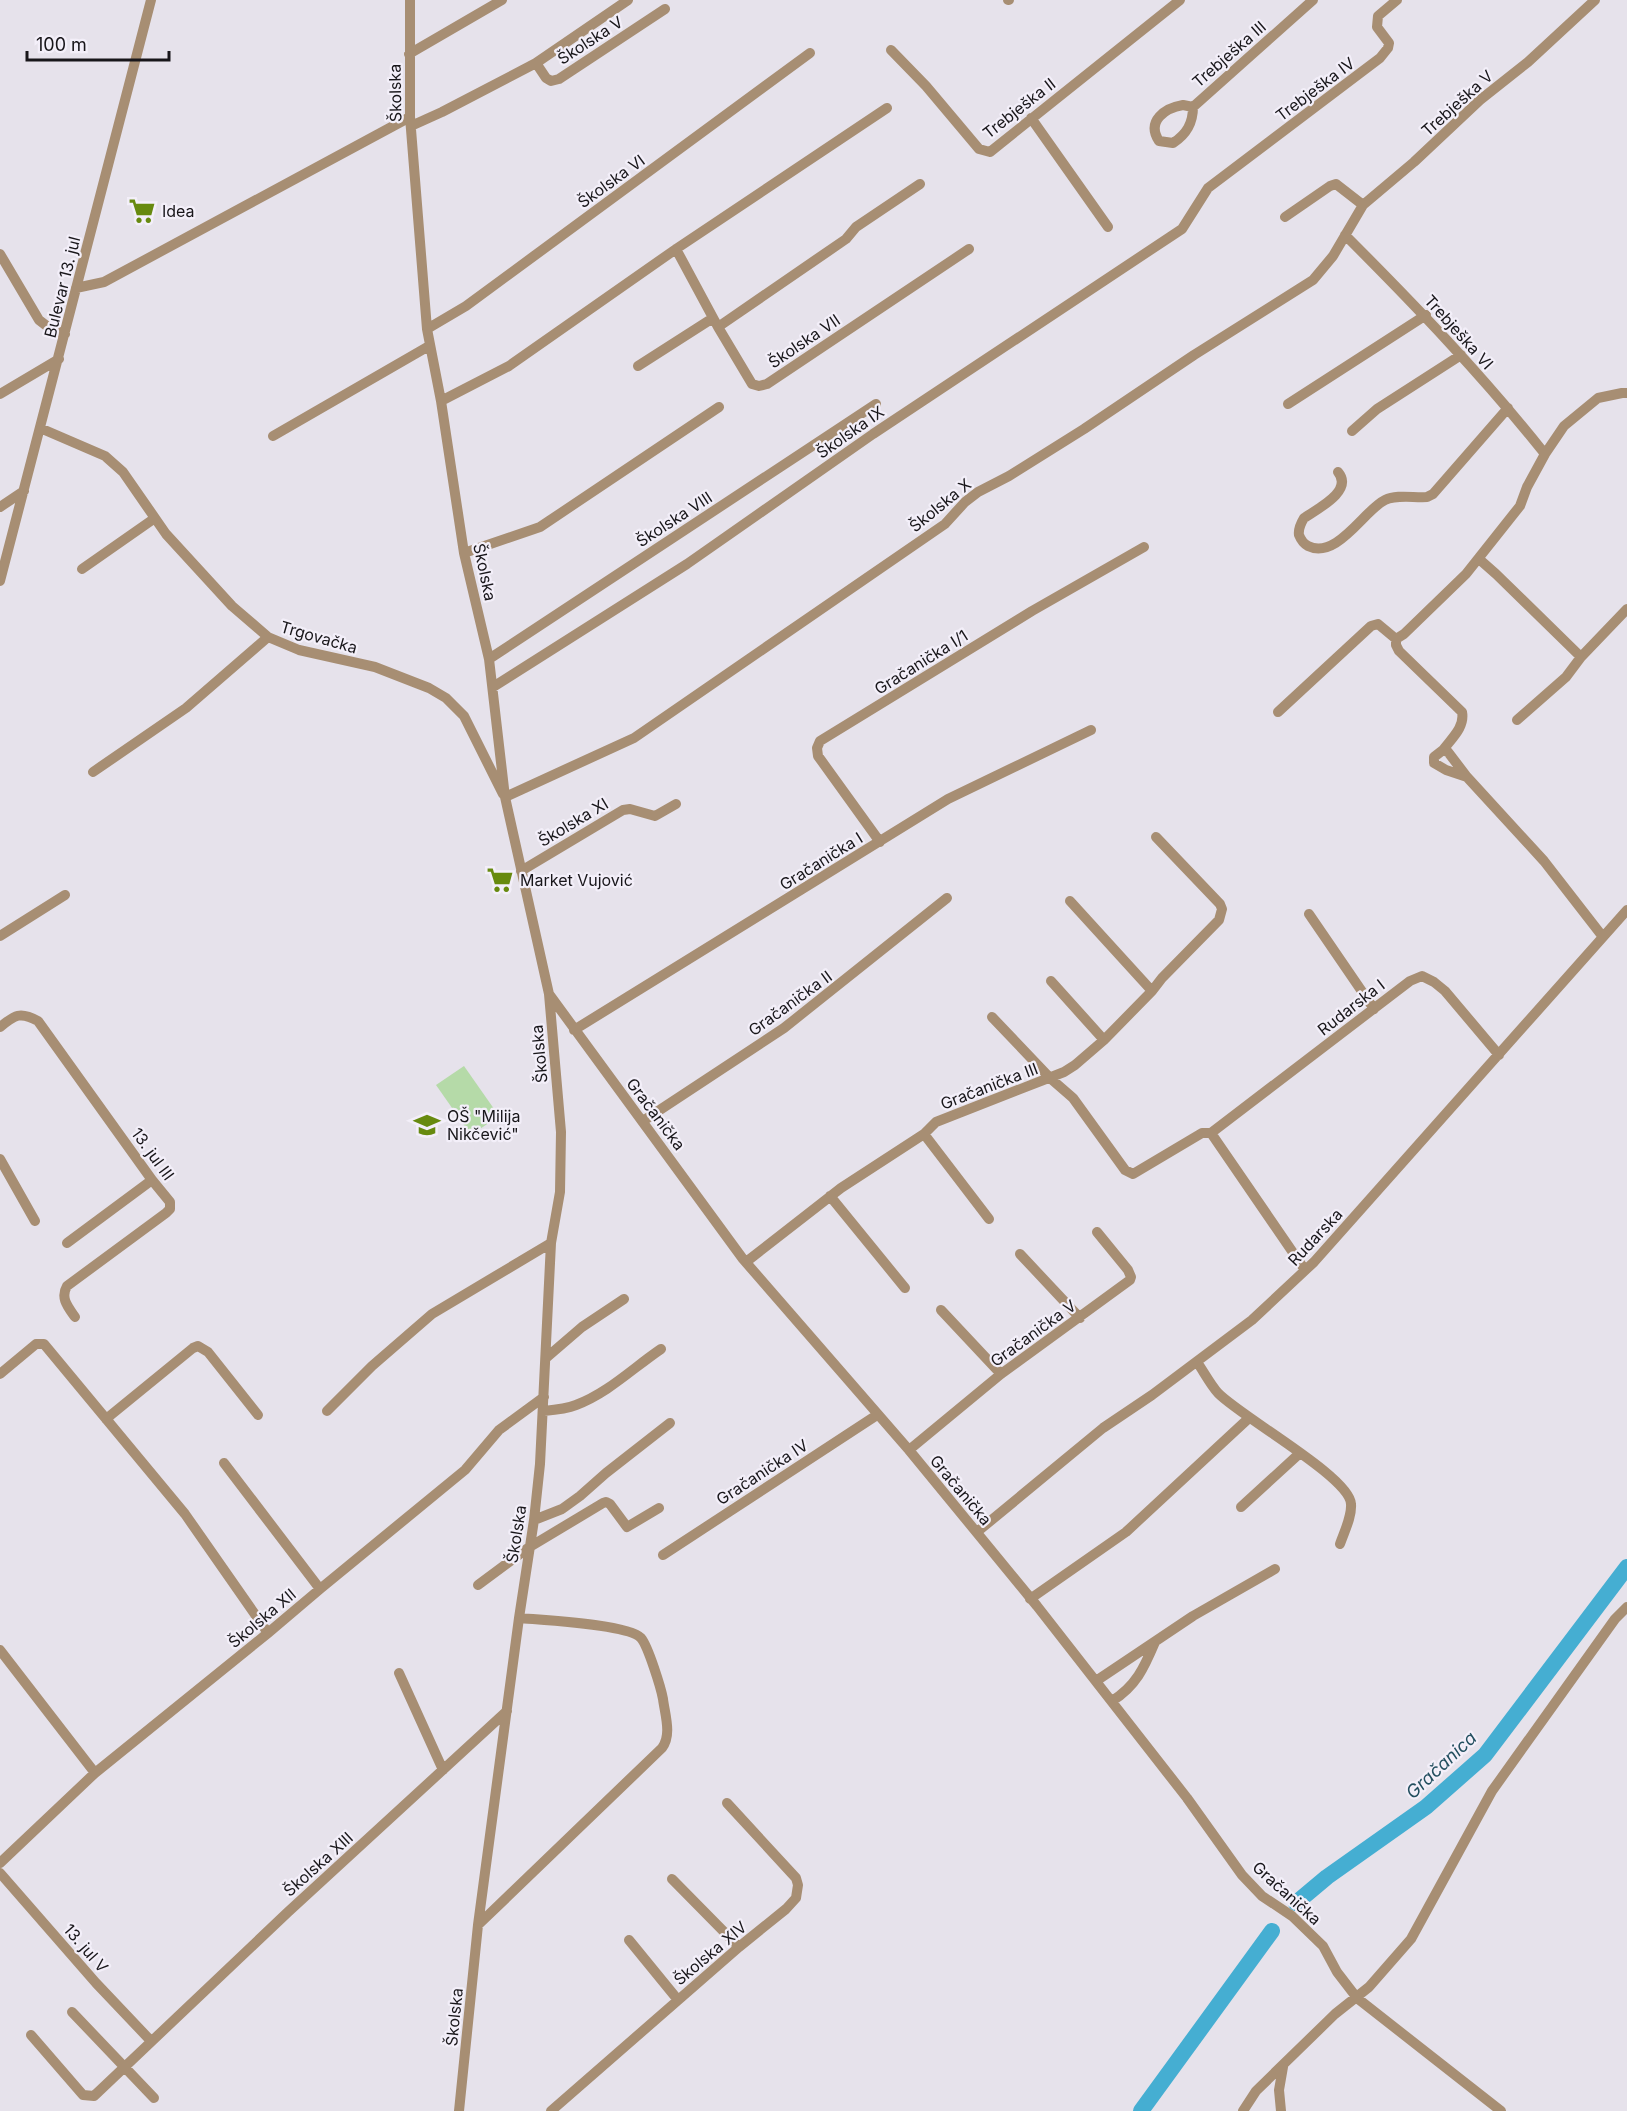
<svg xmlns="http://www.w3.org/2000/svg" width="1627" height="2111" font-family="Inter,sans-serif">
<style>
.green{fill:#b5daa8}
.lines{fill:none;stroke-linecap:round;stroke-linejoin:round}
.river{stroke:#45aed2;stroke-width:16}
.minor{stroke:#a78e73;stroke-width:10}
.labels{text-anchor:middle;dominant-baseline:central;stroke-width:4.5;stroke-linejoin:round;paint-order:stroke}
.street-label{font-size:16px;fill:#18161a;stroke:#f3eff9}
.poi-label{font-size:16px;fill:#18161a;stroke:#f3eff9;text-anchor:start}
.water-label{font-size:18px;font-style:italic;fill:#234f5f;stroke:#f3eff9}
</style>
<rect width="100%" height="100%" fill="#e6e2eb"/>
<path class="green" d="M464 1066 499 1116 471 1135 436 1085Z"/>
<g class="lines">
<path class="river" d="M1296 1903 1327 1877 1426 1807 1485 1755 1627 1567
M1141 2111 1272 1931"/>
<path class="minor" d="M410 0V117L427 329 441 401 464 553 489 659 505 797 549 994 561 1132 560 1192 551 1243 540 1464 534 1520 519 1618 478 1925 459 2111
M1008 0H1009
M891 50 926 86 979 149 990 152 1180 0
M409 54 502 0
M536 63 628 0
M1183 105 1193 107C1193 123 1187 134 1173 143L1159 141C1146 121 1165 108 1183 105Z
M1193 107 1313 0
M1031 118 1108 227
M411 126 442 112 536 63 546 78 551 81 559 79 665 9
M1285 217 1330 186 1336 184 1363 205
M1345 235C1415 305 1483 376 1545 454
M676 249 718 327 752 384 759 386 767 384 969 249
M0 254 39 320 52 330 65 334
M76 288 104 282 410 117
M718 327 846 239 856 227 920 184
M427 329 466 306 810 53
M638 366 713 318
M0 394 59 359
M441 401 509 366 676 249 887 108
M1288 404 1426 315
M40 428 105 456 123 472 166 534 232 606 268 637 299 650 375 667 429 688 446 698 464 716 503 794
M1352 431 1377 409 1461 355
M273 436 429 346
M1338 472C1354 491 1317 509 1304 518 1301 523 1298 529 1299 535 1301 540 1304 544 1308 546 1337 560 1364 510 1385 500 1397 494 1414 498 1427 497L1433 494 1508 408
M0 507 24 491
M464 553 540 527 719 407
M1479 559 1496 574 1581 657
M82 569 155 518
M0 581 151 0
M1396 639V645L1399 651 1462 712C1465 727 1452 738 1443 750
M489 659 876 404
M493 687 687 564 873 434 1182 229 1208 188 1380 58 1388 48 1389 43 1377 27 1378 16 1397 0
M1278 712 1371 626 1378 624 1396 639 1404 634 1466 574 1520 506 1527 487 1545 454 1564 426 1598 398 1622 393H1627
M1517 720 1566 677 1581 657 1627 609
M93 772 186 708 268 637
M1467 777 1446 770 1434 763V757L1443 750 1448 752 1467 777 1544 861 1603 937
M505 797 634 738 945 524 965 502 978 492 1009 476 1084 429 1194 355 1313 280 1333 256 1363 205 1414 162 1480 100 1528 62 1595 0
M880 842 818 756 817 748 820 741 1032 611 1144 547
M521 871 623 810 630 809 655 816 676 804
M1070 901 1152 991
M1309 914 1374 1009
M0 936 65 895
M1051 981 1104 1040
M549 994 743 1259 909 1450 1037 1606 1187 1798 1242 1875 1262 1896 1292 1916 1323 1946 1337 1972 1357 1998 1501 2111
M992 1017 1050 1078 1073 1098 1125 1170 1133 1174 1202 1133H1211L1305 1270
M0 1027C15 1015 20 1011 38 1021L152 1180 170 1202V1209L166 1213 67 1286C60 1298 68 1307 75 1317
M574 1030 948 799 1091 730
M643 1121 784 1028 947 898
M1211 1133 1410 981 1422 976 1434 982 1445 991 1499 1055
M924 1134 989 1219
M0 1159 35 1221
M830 1196 905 1288
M67 1243 152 1180
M1020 1254 1080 1318
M746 1262 841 1188 924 1134 936 1122 1064 1072 1075 1065 1104 1040 1152 991 1162 978 1219 920 1222 909 1220 904 1156 837
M941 1310 1001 1374
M546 1358 582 1327 624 1299
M1197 1362C1204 1372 1210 1384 1218 1393 1241 1417 1350 1477 1351 1504 1352 1517 1344 1532 1340 1544
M0 1374 36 1344H44L185 1514 268 1633
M327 1411 372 1366 432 1314 551 1243
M543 1411C554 1410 566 1409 576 1405 608 1393 633 1368 661 1349
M106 1419 193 1348 198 1346 208 1352 258 1415
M909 1450 1001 1374 1130 1280 1131 1277 1128 1270 1097 1232
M224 1463 320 1589
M1241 1507 1300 1453
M534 1520 562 1509 580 1496 606 1473 670 1423
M977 1532 1103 1428 1152 1395 1252 1320 1314 1262 1627 910
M663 1555 877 1415
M478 1585 528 1548 603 1503 606 1502 610 1504 627 1527 659 1508
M1030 1599 1126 1532 1249 1418
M0 1650 95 1773
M399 1673 443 1770
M1096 1681 1193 1616 1275 1569
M1112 1701C1136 1686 1144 1668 1155 1642
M0 1863 95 1773 268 1633 320 1589 465 1470 499 1430 544 1397
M0 1873 96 1983 151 2041
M672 1879 739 1947
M478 1925 662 1748C672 1735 665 1715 663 1699 661 1688 648 1646 641 1638 628 1624 541 1620 519 1618
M629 1940 678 2000
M72 2012 154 2098
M31 2035 83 2095 94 2096 288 1912 507 1711
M551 2111 739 1947 786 1909 796 1898 798 1885 796 1878 727 1803
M1243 2111 1256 2091 1335 2014 1369 1987 1411 1939 1492 1791 1615 1619 1627 1607
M1281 2111 1279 2090 1283 2067"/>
</g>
<defs>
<g id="supermarket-bare" transform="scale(2.07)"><path d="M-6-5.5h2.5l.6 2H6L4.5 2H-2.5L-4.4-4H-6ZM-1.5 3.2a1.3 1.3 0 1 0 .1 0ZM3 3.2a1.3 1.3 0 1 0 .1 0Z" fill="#678a0f" stroke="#f3eff9" stroke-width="2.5" paint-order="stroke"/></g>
<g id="school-bare" transform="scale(2.07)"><path d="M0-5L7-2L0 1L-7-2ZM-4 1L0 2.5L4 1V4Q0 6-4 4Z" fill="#678a0f" stroke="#f3eff9" stroke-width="2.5" paint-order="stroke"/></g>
</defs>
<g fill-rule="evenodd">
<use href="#supermarket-bare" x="142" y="211"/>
<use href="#supermarket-bare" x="500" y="880"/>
<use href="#school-bare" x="427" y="1125"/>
</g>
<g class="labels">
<g class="street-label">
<text transform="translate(590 40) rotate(-33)">Školska V</text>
<text transform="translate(1229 54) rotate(-41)">Trebješka III</text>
<text transform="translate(1315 89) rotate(-37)">Trebješka IV</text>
<text transform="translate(395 93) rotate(-91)">Školska</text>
<text transform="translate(1457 103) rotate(-42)">Trebješka V</text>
<text transform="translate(1019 108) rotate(-38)">Trebješka II</text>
<text transform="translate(611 181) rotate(-36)">Školska VI</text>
<text transform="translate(62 287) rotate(-76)">Bulevar 13. jul</text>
<text transform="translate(1459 332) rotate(48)">Trebješka VI</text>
<text transform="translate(804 341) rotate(-34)">Školska VII</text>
<text transform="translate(850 432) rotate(-35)">Školska IX</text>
<text transform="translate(940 505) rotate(-39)">Školska X</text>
<text transform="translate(674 519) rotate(-33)">Školska VIII</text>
<text transform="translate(485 572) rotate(78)">Školska</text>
<text transform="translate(319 637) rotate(16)">Trgovačka</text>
<text transform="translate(921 662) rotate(-32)">Gračanička I/1</text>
<text transform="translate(573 822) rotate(-31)">Školska XI</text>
<text transform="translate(821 861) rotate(-32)">Gračanička I</text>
<text transform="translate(790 1003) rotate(-36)">Gračanička II</text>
<text transform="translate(1351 1007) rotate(-38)">Rudarska I</text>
<text transform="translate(539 1054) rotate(-95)">Školska</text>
<text transform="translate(989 1086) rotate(-21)">Gračanička III</text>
<text transform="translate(656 1114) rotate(53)">Gračanička</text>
<text transform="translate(153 1154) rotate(54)">13. jul III</text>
<text transform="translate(1315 1237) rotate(-47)">Rudarska</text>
<text transform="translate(1033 1333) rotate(-36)">Gračanička V</text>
<text transform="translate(762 1472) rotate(-33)">Gračanička IV</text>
<text transform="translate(961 1490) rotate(50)">Gračanička</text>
<text transform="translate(516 1534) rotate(-81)">Školska</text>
<text transform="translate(262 1618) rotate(-40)">Školska XII</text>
<text transform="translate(318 1864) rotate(-42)">Školska XIII</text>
<text transform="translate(1287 1893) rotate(42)">Gračanička</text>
<text transform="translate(86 1948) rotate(49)">13. jul V</text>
<text transform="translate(710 1953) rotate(-40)">Školska XIV</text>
<text transform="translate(454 2017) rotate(-84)">Školska</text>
</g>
<g class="poi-label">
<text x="162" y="211">Idea</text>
<text x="520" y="880">Market Vujović</text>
<text x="447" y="1116">OŠ "Milija<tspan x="447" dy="18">Nikčević"</tspan></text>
</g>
<g class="water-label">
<text transform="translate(1441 1765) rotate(-43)">Gračanica</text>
</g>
</g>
<path d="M27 51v9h142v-9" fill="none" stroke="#18161a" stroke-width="3"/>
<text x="36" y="51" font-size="18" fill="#18161a" stroke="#f3eff9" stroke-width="4.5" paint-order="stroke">100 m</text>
</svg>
